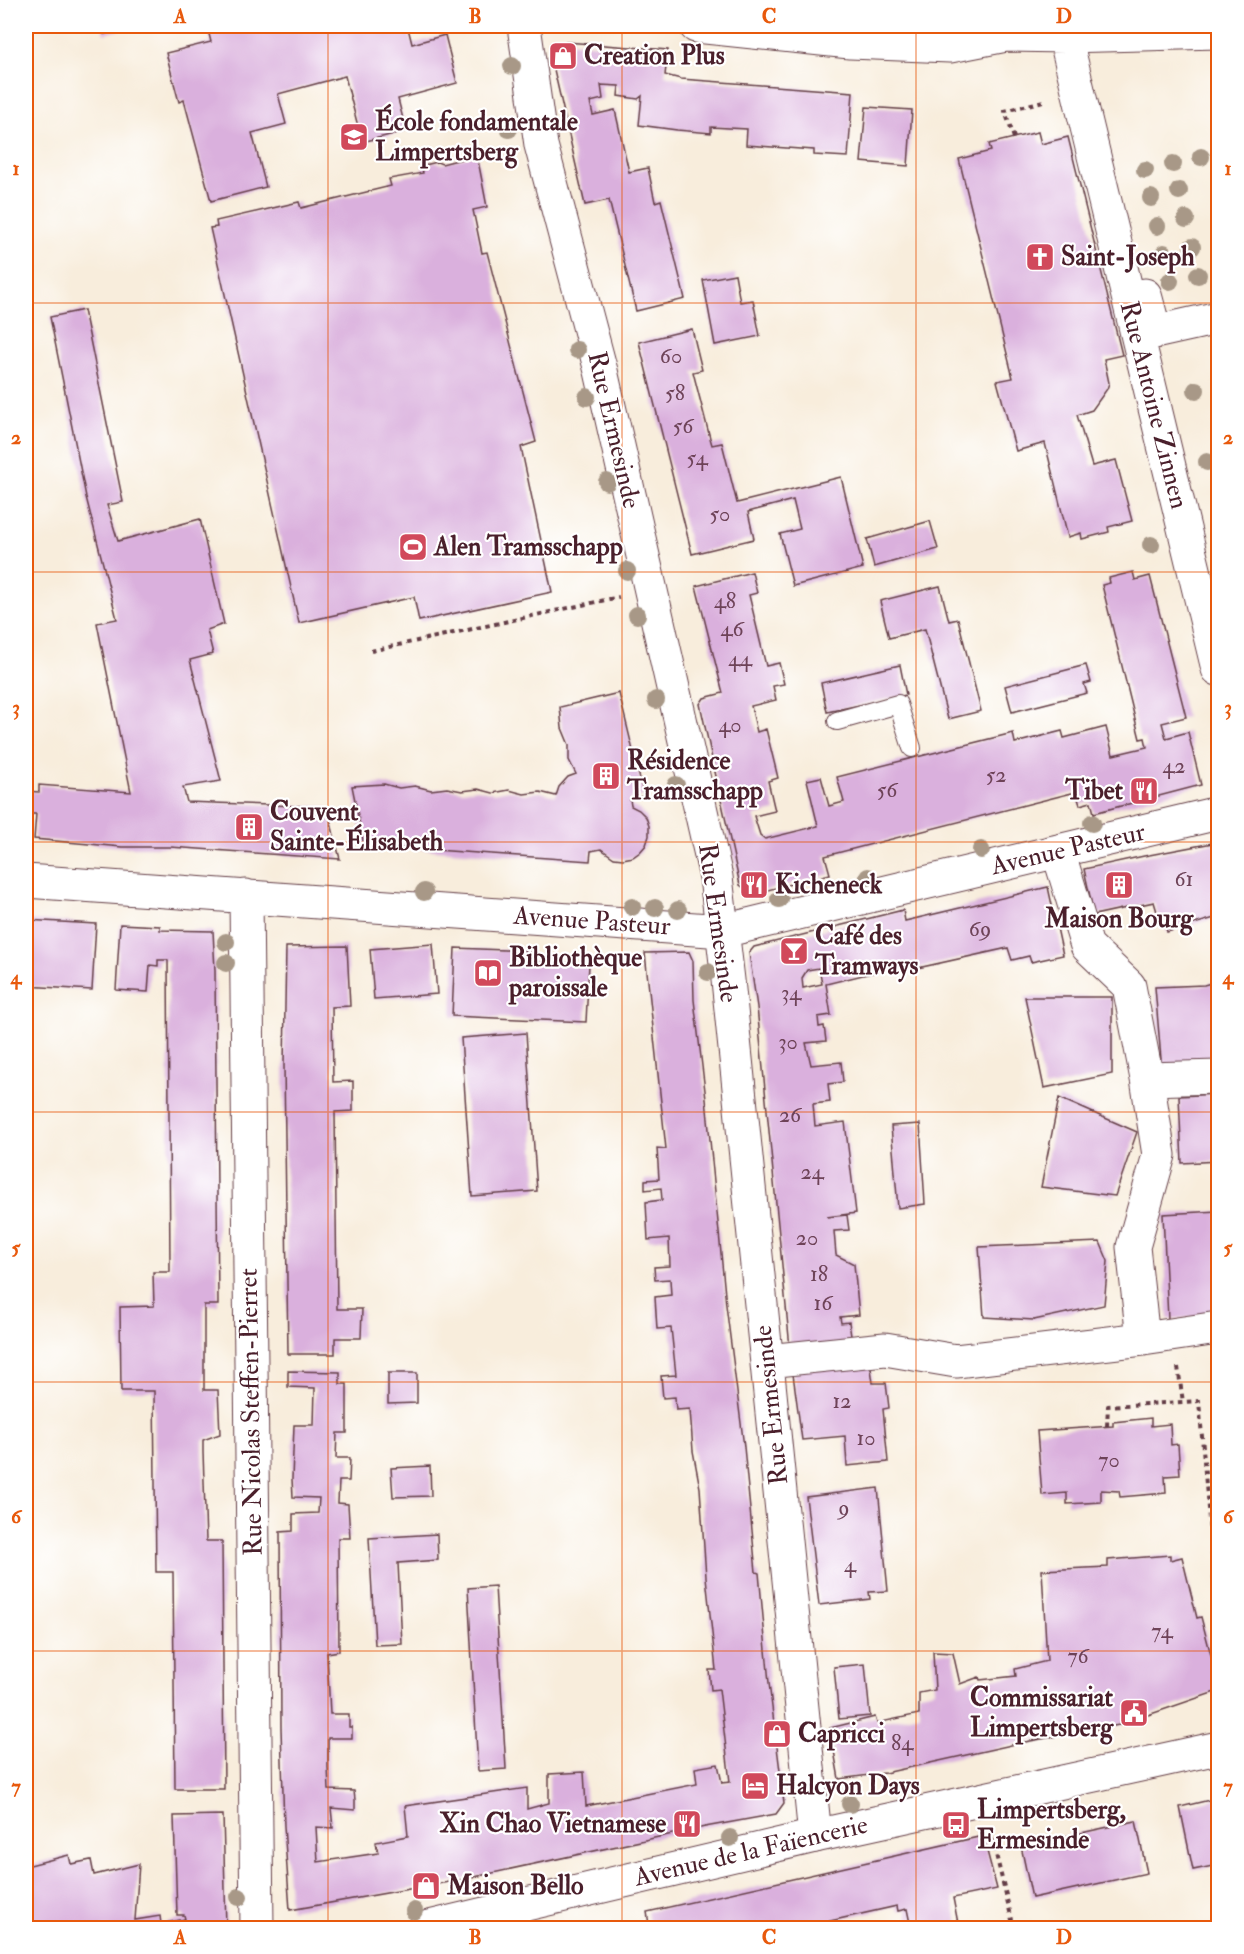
<svg xmlns="http://www.w3.org/2000/svg" width="1244" height="1954" font-family="'IM FELL Double Pica',serif">
<style>
.building{fill:#dab0dd;fill-rule:evenodd}
.lines{fill:none;stroke-linecap:round;stroke-linejoin:round}
.lane-casing{stroke:#643e46;stroke-width:20}
.street-casing{stroke:#643e46;stroke-width:35}
.secondary-casing{stroke:#643e46;stroke-width:35}
.path{stroke:#643e46;stroke-width:4;stroke-dasharray:4.5 4.5;stroke-linecap:butt}
.lane{stroke:#fff;stroke-width:18}
.street{stroke:#fff;stroke-width:33}
.secondary{stroke:#fff;stroke-width:33}
.tree{fill:#a89887}
.grid{fill:none;stroke:#e8590c;stroke-width:1.5;stroke-opacity:0.55}
.labels{text-anchor:middle;dominant-baseline:central;stroke-width:4.5;stroke-linejoin:round;paint-order:stroke}
.number-label{font-size:22px;fill:#6e4358}
.poi-label{font-size:26px;font-weight:bold;fill:#4a1f2b;stroke:#fff;text-anchor:start}
.street-label{font-size:26px;fill:#4a1f2b;stroke:#fff}
.neatline{fill:none;stroke:#e8590c;stroke-width:2}
.grid-label{font-size:20px;text-anchor:middle;font-weight:bold;fill:#e8590c}
</style>
<rect width="100%" height="100%" fill="#fff"/>
<filter id="ink" filterUnits="userSpaceOnUse"><feTurbulence type="fractalNoise" baseFrequency=".0167" numOctaves="2"/><feDisplacementMap in="SourceGraphic" scale="12" xChannelSelector="R" yChannelSelector="G"/><feConvolveMatrix kernelMatrix="1 2 1 2 8 2 1 2 1" color-interpolation-filters="sRGB"/></filter>
<filter id="wash" filterUnits="userSpaceOnUse"><feTurbulence type="fractalNoise" baseFrequency=".008" numOctaves="4" result="noise"/><feDisplacementMap in="SourceGraphic" scale="24" xChannelSelector="R" yChannelSelector="G"/><feGaussianBlur stdDeviation="1.35" result="paint"/><feColorMatrix in="noise" values="0 0 0 0 0 0 0 0 0 0 0 0 0 0 0 0 0 1.4 0 .05"/><feComposite in="paint" operator="in"/></filter>
<g filter="url(#wash)">
<rect width="100%" height="100%" fill="#f8eddc"/>
<g id="blocks">
<path class="building" d="M102 26H127L128 28 104 34Z
M207 26H392L408 28 412 44 445 35 457 83 398 99 406 131 362 142 345 76 278 94 286 124 252 133 266 187 211 201 184 100 179 102 166 53 211 42Z
M566 42 668 50 665 75 681 79 853 92 848 157 814 155V150L746 145 747 129 711 127V133L677 130 639 125 642 96 638 99 618 96 619 86 601 85 603 99 590 102 593 115 615 110 629 172 648 168 655 202 661 200 685 299 636 311 609 200 585 205 550 52Z
M866 107 912 110 908 166 861 162Z
M1038 132 1041 144 1068 137 1122 355 1104 359 1109 383 1107 389 1092 410 1077 415 1092 466 1116 460 1132 521 1108 527 1109 532 1082 539 1081 533 1068 537 1045 443 1016 451 997 381 1013 378 959 159 991 151 989 144Z
M477 155 487 207 473 210 482 253 487 252 536 442 521 447 552 592 419 621 414 597 299 623 210 228 217 227 216 221 299 202 301 208 391 186 389 179 423 173 422 169 425 165 437 162 442 164Z
M735 274 740 302 753 300 760 336 715 345 703 280Z
M84 310 123 502 107 505 118 541 200 519 224 624 207 630 213 654 190 660 221 781 183 787 187 802 327 807 340 859 170 847H122L34 839 36 814H26V791L39 792V785L131 792 97 623 117 619 86 497 50 317Z
M692 329 702 370 693 372 710 438 712 445 722 443 737 503 841 477 863 568 793 586 780 534 800 529 793 500 748 512 754 539 692 554 639 342Z
M930 521 938 549 874 567 867 539Z
M752 572 757 593 749 595 766 666 779 663 784 684 773 686 776 700 751 706 757 732 766 729 778 778 768 781 775 811 754 816 760 835 765 839 818 826 807 780 821 777 829 806 844 802 837 777 1013 733 1015 743 1062 731 1064 738 1106 727 1113 755 1147 747 1145 738 1140 739 1102 585 1110 583 1109 578 1133 572 1135 580 1150 576 1186 717 1162 723 1166 738 1188 732 1201 785 1094 813 1091 802 1080 805 1076 792 825 856 830 874 752 894 740 885 700 704 704 698 723 693 696 586Z
M940 586 949 621 958 619 981 711 948 719 925 629 889 638 880 601Z
M900 665 906 695 827 712 821 683Z
M1086 665 1091 682 1084 684 1087 693 1012 712 1005 686Z
M619 693 644 796 630 799 631 806 639 810 646 817 649 826V836L646 845 640 852 633 857 623 859 614 858 601 849 591 851 590 861 364 845 352 786 384 784 399 788 415 786 431 790 447 788 462 791 478 789 493 793 509 790 524 794 540 792 556 796 559 787 568 777 576 774 569 760V745L562 728 560 707Z
M1218 842V917L1167 932 1165 924 1161 925 1154 902 1094 915 1084 869 1144 856Z
M1048 887 1063 955 1031 962 1029 956 1012 960 1008 948 913 969 912 963 826 984 831 1015 818 1017 819 1027 824 1026 826 1041 806 1043 811 1065 841 1062 843 1082 828 1084 830 1102 813 1104 815 1126 845 1122 856 1213 827 1217 847 1215 849 1230 834 1231 836 1255 854 1264 859 1315 840 1317 841 1323 849 1322 852 1343 791 1358 757 1007 749 953 754 947 903 910 905 921ZM819 968 822 984 803 988 802 978 807 970Z
M26 920 96 924 92 990 26 986Z
M120 924 160 926V930L213 931 215 971 218 1305H204V1390H218L220 1434 203 1440V1452L206 1541H222L224 1789H175L173 1572H156L154 1391H121L120 1307 154 1306 153 1272H170L168 960H158V966L150 965 148 992 116 990Z
M433 944 437 994 374 999 370 949Z
M347 946 350 1006 332 1007 333 1082 353 1081V1111L335 1112 337 1309H362L361 1338H335V1354H288L284 1065 286 947Z
M455 948 529 951 528 961 589 964 586 1022 452 1016Z
M689 952 693 961 694 1000 706 1099 726 1305 744 1447 756 1572 759 1573 769 1683 784 1803 776 1814 705 1827 460 1880 290 1910 284 1826 281 1728 280 1532 293 1531V1514L318 1513 319 1498 293 1497 292 1479 294 1425H314L315 1388 288 1387V1371L340 1372V1384H347V1433H337L336 1458H350L349 1481H339L338 1503 348 1504 350 1538H338L339 1651 327 1653 330 1714H349V1727H352V1738H328V1767L329 1790 354 1791 355 1800V1810L331 1808 333 1828 316 1827 318 1862 378 1853 376 1842 408 1836 405 1806 527 1788V1809L549 1803V1774L584 1772 586 1806 697 1784 695 1768 718 1764 722 1783 730 1782 719 1689 711 1690 709 1670H716L706 1577 700 1488 693 1451 690 1409 676 1410 675 1397 663 1398 661 1376 676 1375 671 1328 657 1329 655 1297 671 1295 670 1279 655 1280 654 1267 670 1266 669 1238 648 1240 646 1202 662 1200 661 1188 645 1190V1180L659 1179 657 1148 666 1149 645 953Z
M1218 981V1071H1162L1155 987 1204 985Z
M1025 997H1112V1074L1044 1088Z
M526 1033 537 1191 472 1196 461 1038Z
M1218 1094V1161L1182 1163 1179 1096Z
M1059 1098 1137 1132 1115 1196 1041 1187Z
M920 1124 925 1204 898 1208 891 1126Z
M1218 1211V1316L1168 1319 1163 1214Z
M1100 1242 1108 1261 1104 1305 1034 1320 984 1317 979 1247Z
M870 1361 873 1383H886L889 1408 883 1409 888 1462 847 1466 845 1436 802 1440 792 1367Z
M388 1373H417V1403L388 1404Z
M1151 1418V1426L1170 1424 1171 1445 1178 1444 1180 1475 1165 1476 1166 1493 1120 1497 1119 1491 1101 1490V1502L1067 1504V1493L1042 1495 1037 1431 1113 1426V1422Z
M430 1466 431 1496 393 1497 391 1468Z
M878 1488 888 1591 869 1592 870 1599 819 1605 806 1497Z
M437 1534 438 1560 398 1563 402 1644 375 1645 369 1538Z
M1170 1555V1560L1182 1557 1197 1618 1201 1617 1218 1682V1691L1119 1725 1025 1742 885 1773 839 1779 830 1728 875 1717 877 1723 919 1714V1693L935 1690 933 1652 953 1653 960 1684 979 1677 980 1680 1016 1676 1015 1669 1047 1661 1042 1570 1108 1567V1560Z
M495 1586 506 1769 478 1771 468 1588Z
M865 1664 870 1716 839 1719 834 1667Z
M1218 1798V1865L1193 1870 1180 1807Z
M223 1815 226 1928H26V1866L69 1855 71 1864 91 1860 94 1875 139 1864 135 1920 160 1916 161 1924 185 1919 184 1915H177L174 1816Z
M1136 1821 1147 1873 1032 1898 1021 1846Z
M983 1836 997 1889 953 1898 959 1928H911L907 1909 898 1911 897 1906 799 1928H632L649 1924 647 1912Z"/>
</g>
</g>
<g filter="url(#ink)">
<use href="#blocks" fill-opacity="0" stroke="#643e46" stroke-width="1.5"/>
<g class="lines">
<g class="lane-casing">
<path id="lane" d="M837 721 898 704 912 748"/>
</g>
<g class="street-casing">
<path id="street" d="M524 26 541 145 601 371 716 877 728 980 815 1836
M696 26 850 42 950 46 1006 35 1065 36 1218 32
M1065 36 1218 669
M1145 295 1155 332 1218 318
M1058 851 1087 946 1129 986 1147 1079 1159 1155 1133 1247 1143 1339 1218 1328
M26 881 723 931 1218 813
M246 896 257 1928
M1147 1079 1218 1077
M767 1361 885 1349 956 1361 1143 1339"/>
</g>
<g class="secondary-casing">
<path id="secondary" d="M425 1928 815 1836 1218 1748"/>
</g>
<path class="path" d="M1014 138 1005 111 1047 100
M371 651 619 597
M1178 1367 1183 1402
M1107 1426 1108 1406 1199 1401 1218 1628
M990 1830 1014 1928"/>
<use href="#lane" class="lane"/>
<use href="#street" class="street"/>
<use href="#secondary" class="secondary"/>
</g>
<g class="tree">
<circle cx="512" cy="66" r="9"/>
<circle cx="509" cy="129" r="9"/>
<circle cx="1201" cy="157" r="9"/>
<circle cx="1173" cy="164" r="9"/>
<circle cx="1145" cy="170" r="9"/>
<circle cx="1179" cy="191" r="9"/>
<circle cx="1151" cy="198" r="9"/>
<circle cx="1186" cy="219" r="9"/>
<circle cx="1157" cy="226" r="9"/>
<circle cx="1192" cy="247" r="9"/>
<circle cx="1164" cy="253" r="9"/>
<circle cx="1198" cy="275" r="9"/>
<circle cx="1170" cy="281" r="9"/>
<circle cx="577" cy="350" r="9"/>
<circle cx="1196" cy="390" r="9"/>
<circle cx="587" cy="397" r="9"/>
<circle cx="1207" cy="462" r="9"/>
<circle cx="607" cy="482" r="9"/>
<circle cx="1151" cy="545" r="9"/>
<circle cx="627" cy="571" r="9"/>
<circle cx="637" cy="615" r="9"/>
<circle cx="656" cy="700" r="9"/>
<circle cx="676" cy="785" r="9"/>
<circle cx="1092" cy="823" r="9"/>
<circle cx="981" cy="850" r="9"/>
<circle cx="868" cy="877" r="9"/>
<circle cx="424" cy="892" r="9"/>
<circle cx="779" cy="899" r="9"/>
<circle cx="632" cy="907" r="9"/>
<circle cx="655" cy="908" r="9"/>
<circle cx="678" cy="910" r="9"/>
<circle cx="226" cy="942" r="9"/>
<circle cx="226" cy="963" r="9"/>
<circle cx="708" cy="972" r="9"/>
<circle cx="850" cy="1804" r="9"/>
<circle cx="730" cy="1838" r="9"/>
<circle cx="239" cy="1897" r="9"/>
<circle cx="414" cy="1911" r="9"/>
</g>
</g>
<path class="grid" d="M328 26V1928M622 26V1928M916 26V1928M26 303H1218M26 572H1218M26 842H1218M26 1112H1218M26 1382H1218M26 1651H1218"/>
<defs>
<g id="shop-square" transform="scale(1.5)"><rect x="-9" y="-9" width="18" height="18" rx="4" fill="#d1495b" stroke="#fff"/><path d="M-5-2.5h2.3a2.7 3.5 0 0 1 5.4 0H5L5.5 6h-11ZM-1.5-2.5h3a1.5 2.3 0 0 0-3 0Z" fill="#fff"/></g>
<g id="school-square" transform="scale(1.5)"><rect x="-9" y="-9" width="18" height="18" rx="4" fill="#d1495b" stroke="#fff"/><path d="M0-5L7-2L0 1L-7-2ZM-4 1L0 2.5L4 1V4Q0 6-4 4Z" fill="#fff"/></g>
<g id="church-square" transform="scale(1.5)"><rect x="-9" y="-9" width="18" height="18" rx="4" fill="#d1495b" stroke="#fff"/><path d="M-1.2-6h2.4v3.5h3.3v2.4h-3.3V6h-2.4V-.1h-3.3v-2.4h3.3Z" fill="#fff"/></g>
<g id="stadium-square" transform="scale(1.5)"><rect x="-9" y="-9" width="18" height="18" rx="4" fill="#d1495b" stroke="#fff"/><path d="M0-5a6.5 5 0 1 0 0 10a6.5 5 0 1 0 0-10ZM-3.5-1.8h7v3.6h-7Z" fill="#fff"/></g>
<g id="building-square" transform="scale(1.5)"><rect x="-9" y="-9" width="18" height="18" rx="4" fill="#d1495b" stroke="#fff"/><path d="M-4-6H4V6H1V3H-1V6H-4ZM-2.5-4.3h1.7v1.8h-1.7ZM.8-4.3h1.7v1.8H.8ZM-2.5-1h1.7V.8h-1.7ZM.8-1h1.7V.8H.8Z" fill="#fff"/></g>
<g id="restaurant-square" transform="scale(1.5)"><rect x="-9" y="-9" width="18" height="18" rx="4" fill="#d1495b" stroke="#fff"/><path d="M-5-6h1v4h1v-4h1v4h1v-4h1v5L-1.5 .5V6h-2V.5L-5-1ZM5-6V6H3V1.5H1.5Q1.5-4 5-6Z" fill="#fff"/></g>
<g id="bar-square" transform="scale(1.5)"><rect x="-9" y="-9" width="18" height="18" rx="4" fill="#d1495b" stroke="#fff"/><path d="M-6-5H6L.8 .8V4.5H3.5V6h-7V4.5H-.8V.8Z" fill="#fff"/></g>
<g id="library-square" transform="scale(1.5)"><rect x="-9" y="-9" width="18" height="18" rx="4" fill="#d1495b" stroke="#fff"/><path d="M-6-4Q-3-5.5-.7-3.5V5Q-3 3-6 4ZM6-4Q3-5.5 .7-3.5V5Q3 3 6 4Z" fill="#fff"/></g>
<g id="civic-square" transform="scale(1.5)"><rect x="-9" y="-9" width="18" height="18" rx="4" fill="#d1495b" stroke="#fff"/><path d="M-.6-6.5H3V-4.5H.6V-3L4-1V1h2V6H-6V1h2V-1L-.6-3ZM-1.2 2.5V6h2.4V2.5Z" fill="#fff"/></g>
<g id="hotel-square" transform="scale(1.5)"><rect x="-9" y="-9" width="18" height="18" rx="4" fill="#d1495b" stroke="#fff"/><path d="M-6-4.5h1.5V1H6V5H4.5V3h-9V5H-6ZM-4 0a1.8 1.8 0 1 1 3.6 0ZM.5 0V-2.5h3Q6-2.5 6 0Z" fill="#fff"/></g>
<g id="bus-square" transform="scale(1.5)"><rect x="-9" y="-9" width="18" height="18" rx="4" fill="#d1495b" stroke="#fff"/><path d="M-5-6H5V4H4V6H2V4H-2V6H-4V4H-5ZM-3.5-4V0h7V-4ZM-3.5 1.2v1.5H-2V1.2ZM2 1.2v1.5H3.5V1.2Z" fill="#fff"/></g>
</defs>
<g fill-rule="evenodd">
<use href="#shop-square" x="563" y="56"/>
<use href="#school-square" x="354" y="137"/>
<use href="#church-square" x="1040" y="257"/>
<use href="#stadium-square" x="413" y="547"/>
<use href="#building-square" x="606" y="776"/>
<use href="#restaurant-square" x="1144" y="791"/>
<use href="#building-square" x="249" y="827"/>
<use href="#restaurant-square" x="754" y="885"/>
<use href="#building-square" x="1119" y="885"/>
<use href="#bar-square" x="794" y="951"/>
<use href="#library-square" x="488" y="973"/>
<use href="#civic-square" x="1134" y="1713"/>
<use href="#shop-square" x="777" y="1734"/>
<use href="#hotel-square" x="755" y="1786"/>
<use href="#restaurant-square" x="687" y="1824"/>
<use href="#bus-square" x="956" y="1825"/>
<use href="#shop-square" x="426" y="1886"/>
</g>
<g class="labels">
<g class="number-label">
<text x="671" y="356">60</text>
<text x="675" y="393">58</text>
<text x="683" y="426">56</text>
<text x="697" y="458">54</text>
<text x="720" y="514">50</text>
<text x="725" y="601">48</text>
<text x="732" y="629">46</text>
<text x="740" y="659">44</text>
<text x="730" y="725">40</text>
<text x="1174" y="766">42</text>
<text x="996" y="775">52</text>
<text x="887" y="790">56</text>
<text x="1184" y="879">61</text>
<text x="980" y="929">69</text>
<text x="791" y="993">34</text>
<text x="788" y="1042">30</text>
<text x="790" y="1115">26</text>
<text x="812" y="1172">24</text>
<text x="807" y="1238">20</text>
<text x="819" y="1274">18</text>
<text x="823" y="1303">16</text>
<text x="842" y="1401">12</text>
<text x="866" y="1438">10</text>
<text x="1109" y="1460">70</text>
<text x="844" y="1508">9</text>
<text x="850" y="1565">4</text>
<text x="1162" y="1631">74</text>
<text x="1078" y="1656">76</text>
<text x="902" y="1743">84</text>
</g>
<g class="poi-label">
<text x="584" y="56">Creation Plus</text>
<text x="375" y="122">École fondamentale<tspan x="375" dy="30">Limpertsberg</tspan></text>
<text x="1061" y="257">Saint-Joseph</text>
<text x="434" y="547">Alen Tramsschapp</text>
<text x="627" y="761">Résidence<tspan x="627" dy="30">Tramsschapp</tspan></text>
<text x="1123" y="791" text-anchor="end">Tibet</text>
<text x="270" y="812">Couvent<tspan x="270" dy="30">Sainte-Élisabeth</tspan></text>
<text x="775" y="885">Kicheneck</text>
<text x="1119" y="919" text-anchor="middle">Maison Bourg</text>
<text x="815" y="936">Café des<tspan x="815" dy="30">Tramways</tspan></text>
<text x="509" y="958">Bibliothèque<tspan x="509" dy="30">paroissale</tspan></text>
<text x="1113" y="1698" text-anchor="end">Commissariat<tspan x="1113" dy="30">Limpertsberg</tspan></text>
<text x="798" y="1734">Capricci</text>
<text x="776" y="1786">Halcyon Days</text>
<text x="977" y="1810">Limpertsberg,<tspan x="977" dy="30">Ermesinde</tspan></text>
<text x="666" y="1824" text-anchor="end">Xin Chao Vietnamese</text>
<text x="447" y="1886">Maison Bello</text>
</g>
<g class="street-label">
<text transform="translate(1154 405) rotate(76)">Rue Antoine Zinnen</text>
<text transform="translate(614 430) rotate(77)">Rue Ermesinde</text>
<text transform="translate(1068 849) rotate(-13)">Avenue Pasteur</text>
<text transform="translate(592 921) rotate(4)">Avenue Pasteur</text>
<text transform="translate(718 923) rotate(82)">Rue Ermesinde</text>
<text transform="translate(771 1405) rotate(-96)">Rue Ermesinde</text>
<text transform="translate(251 1412) rotate(-91)">Rue Nicolas Steffen-Pierret</text>
<text transform="translate(751 1851) rotate(-13)">Avenue de la Faïencerie</text>
</g>
</g>
<rect width="1244" height="1954" fill="none" stroke="#fff" stroke-width="66"/>
<rect x="33" y="33" width="1178" height="1888" class="neatline"/>
<g class="grid-label">
<text x="180" y="23">A</text>
<text x="475" y="23">B</text>
<text x="769" y="23">C</text>
<text x="1064" y="23">D</text>
<text x="16" y="175">1</text>
<text x="1228" y="175">1</text>
<text x="16" y="444">2</text>
<text x="1228" y="444">2</text>
<text x="16" y="714">3</text>
<text x="1228" y="714">3</text>
<text x="16" y="984">4</text>
<text x="1228" y="984">4</text>
<text x="16" y="1254">5</text>
<text x="1228" y="1254">5</text>
<text x="16" y="1523">6</text>
<text x="1228" y="1523">6</text>
<text x="16" y="1793">7</text>
<text x="1228" y="1793">7</text>
<text x="180" y="1944">A</text>
<text x="475" y="1944">B</text>
<text x="769" y="1944">C</text>
<text x="1064" y="1944">D</text>
</g>
</svg>
